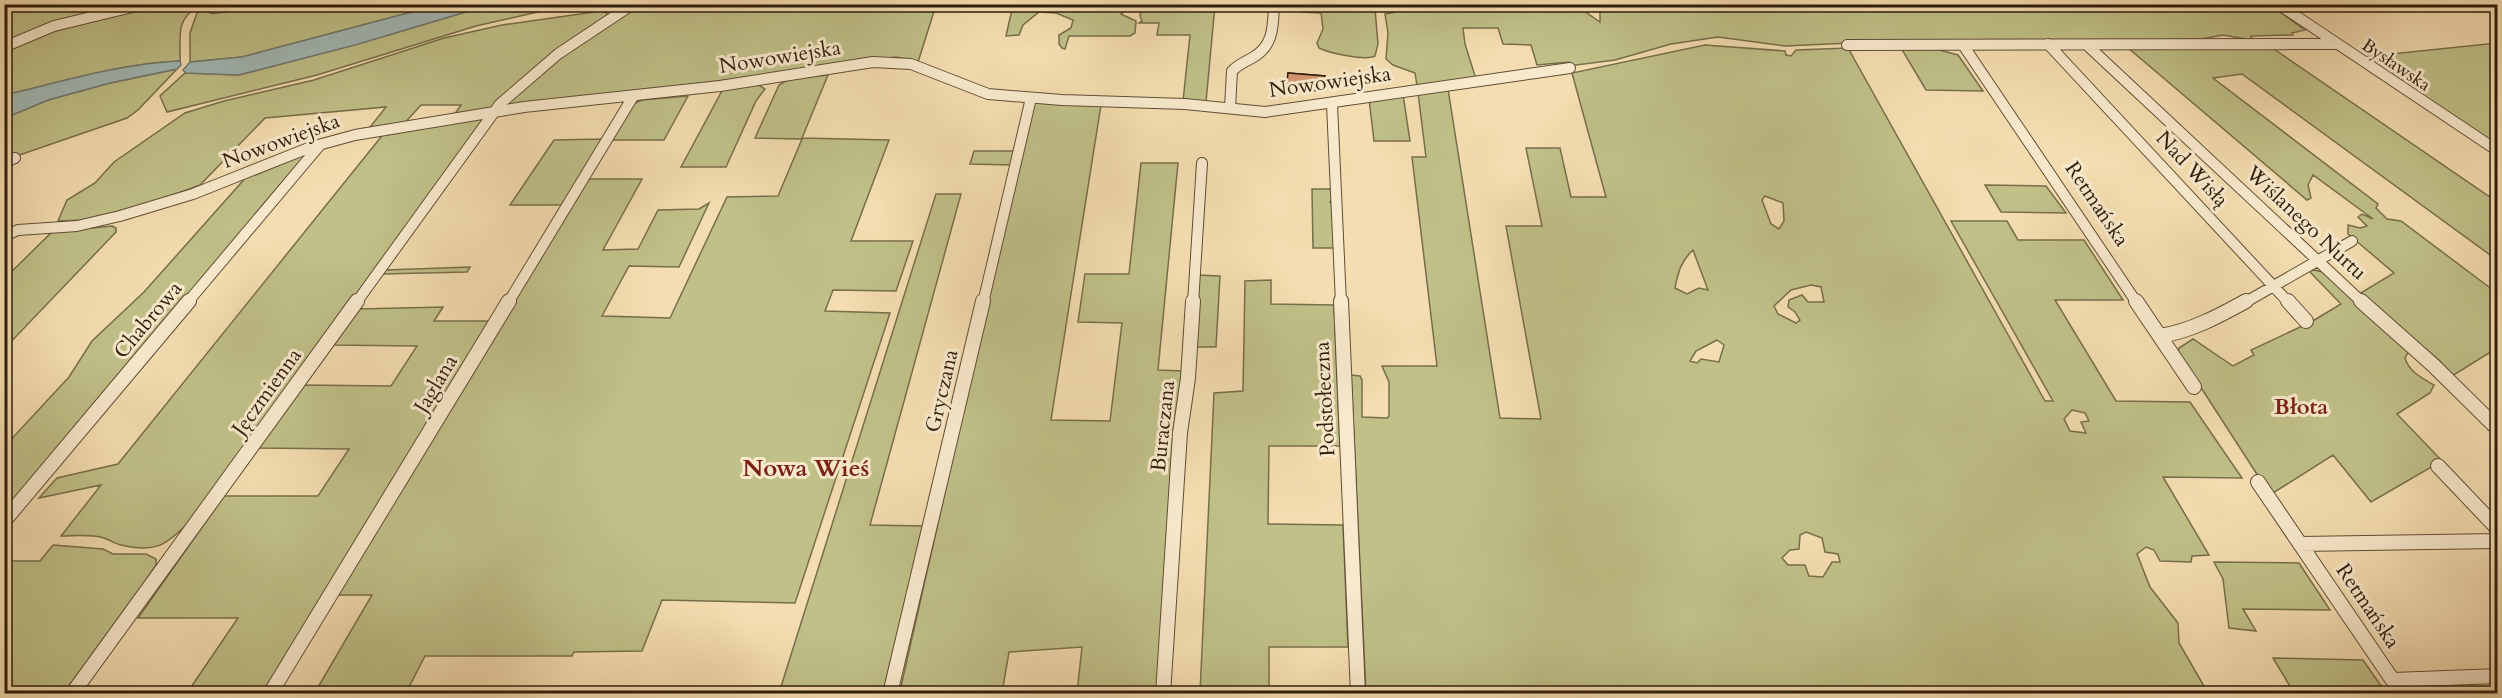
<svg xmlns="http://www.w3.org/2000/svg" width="2502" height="698" font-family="Cardo,serif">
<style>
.green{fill:#c0c088;stroke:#786e4a;stroke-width:1.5;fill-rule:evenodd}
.water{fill:#a1b9b7;stroke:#737b72;stroke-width:1.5}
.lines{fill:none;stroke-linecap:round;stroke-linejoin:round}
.street-far1-casing{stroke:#604d34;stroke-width:12}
.street-casing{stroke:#604d34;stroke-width:16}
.street-far1{stroke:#f8e9cc;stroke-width:10}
.street{stroke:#f8e9cc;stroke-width:14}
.wall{fill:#b6815f;stroke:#2f1d0b;stroke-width:1.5}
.building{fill:#d4966e;stroke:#2f1d0b;stroke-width:1.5}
.labels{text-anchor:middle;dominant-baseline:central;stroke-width:6;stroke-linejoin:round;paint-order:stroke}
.far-street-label{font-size:18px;fill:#2f1d0b;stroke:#f8e9cc}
.street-label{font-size:21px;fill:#2f1d0b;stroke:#f8e9cc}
.neighbourhood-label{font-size:22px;font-weight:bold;fill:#7a1f14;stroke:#f8e9cc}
.quarter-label{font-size:24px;font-weight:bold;fill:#7a1f14;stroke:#f8e9cc}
</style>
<rect width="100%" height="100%" fill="#f4ddb0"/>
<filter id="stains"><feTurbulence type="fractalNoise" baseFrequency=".00333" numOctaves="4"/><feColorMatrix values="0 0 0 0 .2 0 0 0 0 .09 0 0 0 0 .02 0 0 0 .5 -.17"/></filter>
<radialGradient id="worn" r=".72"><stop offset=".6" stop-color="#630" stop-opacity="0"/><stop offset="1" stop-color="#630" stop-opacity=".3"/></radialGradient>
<path class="green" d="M162 4H190L196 7C175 23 181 36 180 61 123 63 61 82 5 95L4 50 32 37Z
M253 4 454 5 408 13 242 57 190 62V33L197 13C209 6 237 8 253 4Z
M1397 4H1574L1600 22V11L1584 5 2269 4 2305 30 2292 33 2293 35 2251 36 2252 40 2223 35 2196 40 1873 42 1785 46 1718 37 1671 44 1615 60 1569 66V62L1537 65 1531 45 1503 44 1498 28H1463L1465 44 1476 79 1417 86 1415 73 1393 65 1386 59 1388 33 1385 14 1395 12Z
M5 5H137L5 45Z
M484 5H586L542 11 476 26 317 75 167 112 160 96 185 73 239 75 392 34 479 8Z
M638 5H936L918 62 896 57 500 110 564 52Z
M1013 5H1131L1121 14 1136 21 1135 33 1130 36H1069L1065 49 1062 48 1059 44V35L1071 28 1073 20 1056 13 1039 12 1023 25 1019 35 1006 36Z
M1142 5H1215L1206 102 1183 101 1190 35H1157L1159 23H1139L1142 21 1140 16Z
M1301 5H1370L1375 9 1378 44 1375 56C1365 61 1329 53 1319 48L1317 43 1323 29 1321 13 1301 12Z
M601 11 607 13 608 16 489 112 452 118 461 105H421L402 126 367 131 386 107 265 118 200 185 125 213 88 220 58 221 67 200 95 183 114 162 185 113 224 101 314 80 444 38 502 25Z
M2497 43V147L2362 57Z
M1705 45 1785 51 1786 55 1791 56 1796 50 1848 48 2045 401H2053L1951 221H2007L2018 240H2084L2123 300H2055L2116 401 2190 402 2242 478 2163 477 2209 555 2192 556 2191 562 2160 561 2154 550 2146 547 2137 554 2150 587 2178 623 2179 643 2208 693H1366L1351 375 1360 376 1362 380V417L1387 418 1389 416V382L1382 366H1437L1412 157H1426L1418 93 1448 89 1500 418 1541 419 1506 226H1542L1526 148H1560L1571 197H1606L1572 73ZM1765 196 1783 203 1784 221 1779 229 1771 224 1762 200ZM1693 250 1708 290 1699 288 1687 294 1675 288C1678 272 1681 261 1693 250ZM1811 285 1821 287 1824 302H1808L1802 295 1789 300 1788 307 1795 312 1800 320 1796 323 1778 314 1774 306 1791 290ZM1717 340 1724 345 1719 362 1701 359 1697 363 1690 361 1696 351ZM2072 410 2085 413 2089 421 2081 422 2086 433 2070 431 2064 419ZM1806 532 1822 538 1825 552 1838 554 1840 562H1832L1823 577 1809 576 1805 565H1788L1782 558 1790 550 1799 549 1800 535Z
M2268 45 2497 202V260L2242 74 2213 78 2378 204 2376 208 2387 219 2401 221 2497 293V360L2489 353 2452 376 2440 361 2359 294 2394 273 2348 234V225L2360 228 2367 226 2358 217 2362 214 2373 219 2313 175 2308 185 2311 198 2307 200 2127 47Z
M1928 47 1958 55 1983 91 1926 90 1901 48Z
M177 69 138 110 127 118 5 160V118L48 100 110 83Z
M828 75 802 138 889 140 851 241H913L896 291 833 290 825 311 890 313 795 603 662 600 642 651 574 652 572 656H425L406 693 314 694 372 595H334L585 179H642L603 250 638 249 658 210 699 209 709 203 679 267 629 266 602 316 670 318 727 197 778 196 802 139 755 138 779 85 789 79Z
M757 84 765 89 756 101 726 167H681L723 89Z
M1403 94 1410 141H1374L1369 99Z
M688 96 664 140H611L633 104 642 100Z
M1033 103 1101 105 1051 420 1110 421 1122 323 1078 322 1085 274H1129L1141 163H1178L1158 370 1183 371 1159 693H1077L1082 647 1009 652 1002 693 900 691Z
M486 118 188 523C166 546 154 553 121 545 115 544 110 540 104 538 90 534 75 536 61 536L101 485 39 498 57 478 118 464 385 132Z
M604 139 564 205H510L554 140Z
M316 147 5 514V446L69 377 92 341 144 292 249 174Z
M974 151H1015L1012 165 970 164Z
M1985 185 2046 186 2066 213 2001 212Z
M1312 189H1330L1333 198 1330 202 1333 205 1334 248H1313Z
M936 194H961L870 525 923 526 883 693H779Z
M112 226 116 228V232L5 348V278L52 232Z
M470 267 467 272 382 274 385 270Z
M2314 270 2323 272 2409 351 2405 358C2409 372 2422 378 2434 385L2430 393 2397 414 2446 465 2433 466 2371 502 2333 455 2273 493 2267 483 2262 482 2178 352 2179 348 2193 339 2233 366 2254 355 2251 350 2311 322 2341 304 2309 271Z
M1197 275 1220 276 1216 347H1192Z
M1271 280V304L1334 305 1340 446H1269L1268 524 1343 525 1348 647H1269V693H1200L1214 393 1243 391 1245 281Z
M443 307 434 321H493L267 693H187L238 618H138L224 496H318L349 449 258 448 302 385 391 386 417 346 332 345 358 309Z
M53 545 103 549 113 554H146L156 559V565L90 664 66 693 5 694 4 561H40Z
M2214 562 2299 563 2330 610 2243 609 2256 631 2229 628 2223 579Z
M2273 658 2363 660 2386 693H2294Z"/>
<path class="water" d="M454 5H484L479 8 355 45 239 75 186 73 183 70 190 62 242 57 408 13Z
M180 61 181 65 177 69 110 83 48 100 5 118V95C60 82 124 63 180 61Z"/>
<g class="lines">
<g class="street-far1-casing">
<path id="street-far1" d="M198 4 213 8 246 4
M2278 4 2498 151
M2048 44 2289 303
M1847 45 2336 44
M1963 45 2137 303
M2087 45 2363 303
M4 47 54 26 145 4
M1332 104 1341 303
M1230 108 1232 71C1238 65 1244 62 1252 58 1274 46 1273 26 1274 4
M4 162 15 158
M4 236 18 230 77 226 120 216 193 194 311 147 355 135 524 107 720 86 873 62 911 64 988 94 1062 100 1185 104 1265 112 1570 68
M187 303 320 145
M356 303 500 104 558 54 633 4
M508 303 634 95
M983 303 1031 98
M1193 303 1202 163
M2244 303 2352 241"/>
</g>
<g class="street-casing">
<path id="street" d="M1341 301 1358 694
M2136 301 2194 387
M2288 301 2306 321
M2361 301 2433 365 2498 429
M2160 336C2191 331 2219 316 2246 301
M2438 466 2498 529
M2258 482 2402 694
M4 521 189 301
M2300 544 2498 541
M2393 680 2498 676
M72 694 357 301
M270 694 509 301
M890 694 983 301
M1163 694 1180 433 1188 378 1193 301"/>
</g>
<use href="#street-far1" class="street-far1"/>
<use href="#street" class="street"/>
</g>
<path class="wall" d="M1288 73 1325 76 1324 91 1298 90 1297 94H1286Z"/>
<path class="building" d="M1288 73 1325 76 1324 87 1298 86 1297 90H1286Z"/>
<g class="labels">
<g class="far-street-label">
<text transform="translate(2396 65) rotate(34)">Bysławska</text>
</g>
<g class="street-label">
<text transform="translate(780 57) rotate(-9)">Nowowiejska</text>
<text transform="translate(1330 82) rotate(-8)">Nowowiejska</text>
<text transform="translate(281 141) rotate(-20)">Nowowiejska</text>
<text transform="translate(2192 169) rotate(47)">Nad Wisłą</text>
<text transform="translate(2097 204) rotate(56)">Retmańska</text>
<text transform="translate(2306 223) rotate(43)">Wiślanego Nurtu</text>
<text transform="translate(148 320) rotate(-50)">Chabrowa</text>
<text transform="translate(436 384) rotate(-59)">Jaglana</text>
<text transform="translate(942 391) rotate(-77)">Gryczana</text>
<text transform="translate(267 392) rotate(-54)">Jęczmienna</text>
<text transform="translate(1325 399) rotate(-93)">Podstołeczna</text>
<text transform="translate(1163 426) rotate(-84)">Buraczana</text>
<text transform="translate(2368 606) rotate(56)">Retmańska</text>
</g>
<g class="neighbourhood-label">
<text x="2301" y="407">Błota</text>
</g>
<g class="quarter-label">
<text x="806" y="468">Nowa Wieś</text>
</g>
</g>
<rect width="2502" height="698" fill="none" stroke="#f4ddb0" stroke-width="24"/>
<rect x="6" y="6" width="2490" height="686" fill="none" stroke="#2f1d0b" stroke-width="3"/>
<rect x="12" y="12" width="2478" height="674" fill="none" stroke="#2f1d0b" stroke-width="1.5"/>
<rect width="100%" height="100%" filter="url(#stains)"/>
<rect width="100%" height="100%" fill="url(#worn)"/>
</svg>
